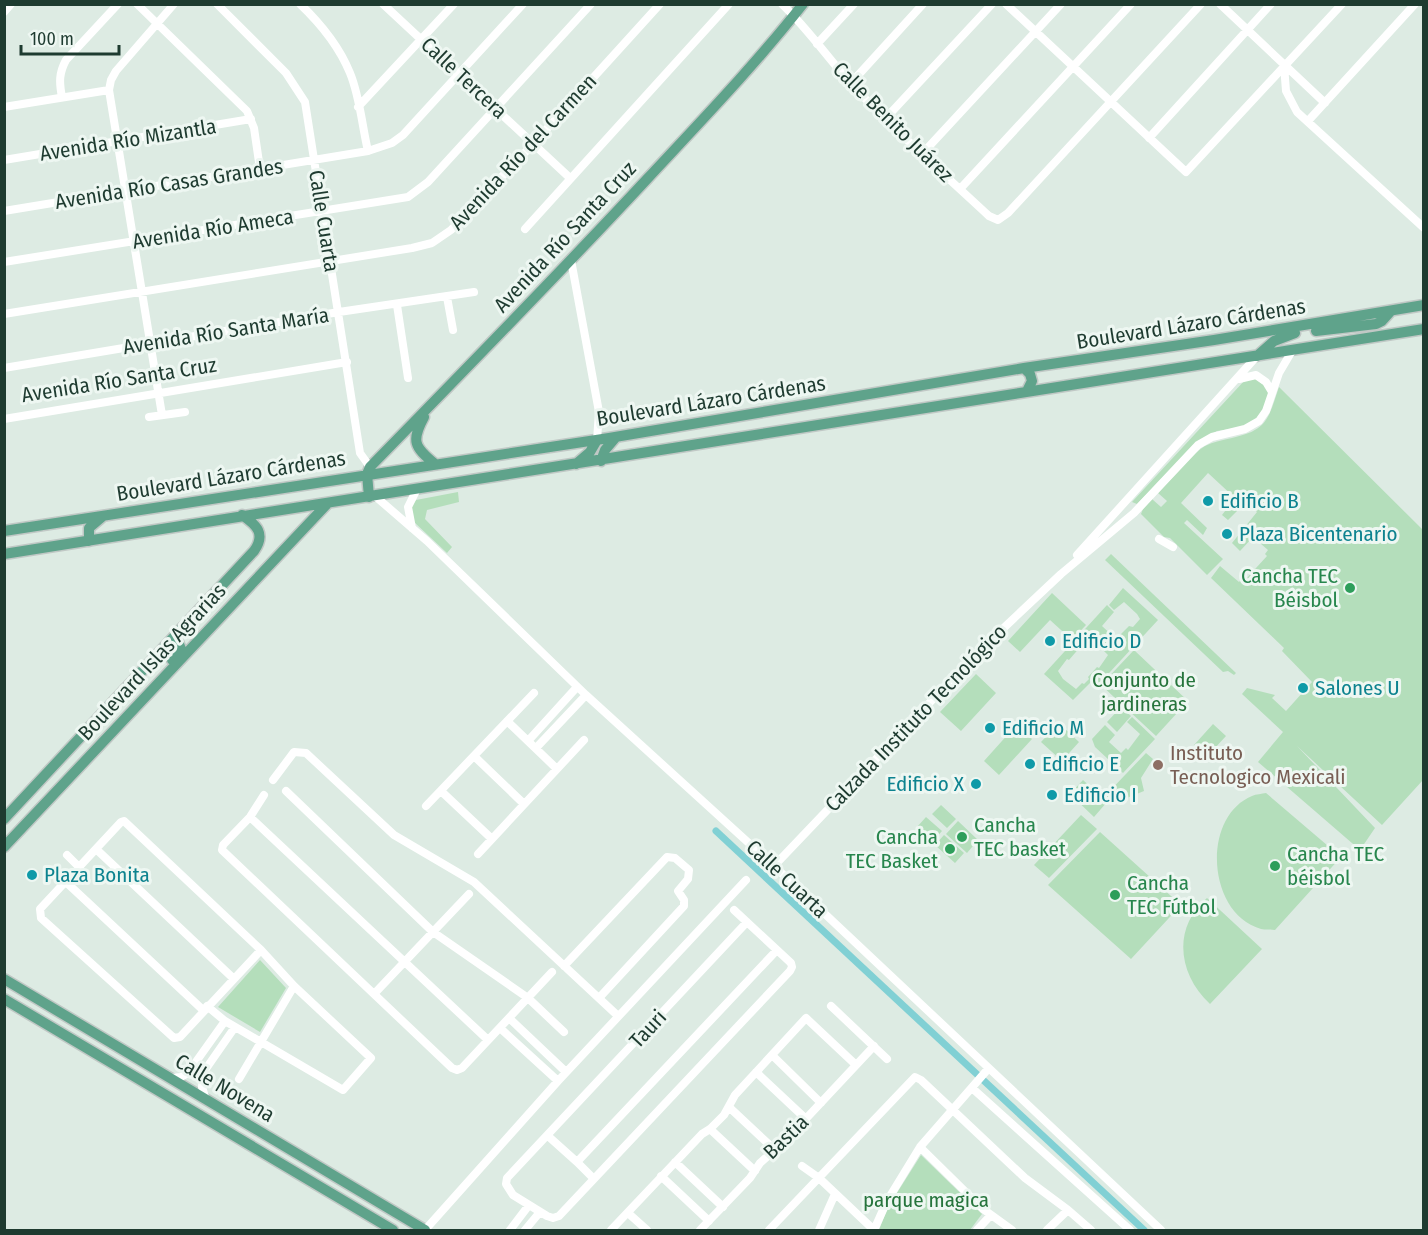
<svg xmlns="http://www.w3.org/2000/svg" width="1428" height="1235" font-family="'Fira Sans Condensed',sans-serif">
<style>
.green{fill:#b4debb;fill-rule:evenodd}
.lines{fill:none;stroke-linecap:round;stroke-linejoin:round}
.canal{stroke:#81d0d4;stroke-width:7}
.major-casing{stroke:#c0c8c5;stroke-width:13}
.minor{stroke:#fff;stroke-width:8}
.major{stroke:#5fa38b;stroke-width:10}
.culture-dot{fill:#0f9aa8;stroke:#eef7f2;stroke-width:2}
.leisure-dot{fill:#2e9e5b;stroke:#eef7f2;stroke-width:2}
.education-dot{fill:#8d6e63;stroke:#eef7f2;stroke-width:2}
.labels{text-anchor:middle;dominant-baseline:central;stroke-width:6;stroke-linejoin:round;paint-order:stroke}
.street-label{font-size:21px;fill:#1e3b30;stroke:#eef7f2}
.culture-label{font-size:21px;fill:#0d838f;stroke:#eef7f2;text-anchor:start}
.leisure-label{font-size:21px;fill:#27864d;stroke:#eef7f2;text-anchor:start}
.park-label{font-size:21px;fill:#26743c;stroke:#eef7f2}
.education-label{font-size:21px;fill:#785e54;stroke:#eef7f2;text-anchor:start}
</style>
<rect width="100%" height="100%" fill="#ddebe3"/>
<path class="green" d="M1255 379 1264 385 1271 395 1258 418 1244 427 1217 431 1197 442 1137 504 1132 502 1245 380Z
M1279 387 1423 530V780L1382 825 1297 746 1375 828 1360 850 1258 762 1283 732 1242 694 1247 688 1275 695 1272 698 1286 711 1312 682 1282 651 1284 648 1211 578 1220 566 1239 582 1243 578 1245 580 1267 556 1265 554 1268 550 1253 537 1240 551 1232 543 1257 512 1246 502 1228 520 1222 515 1235 498 1208 473 1181 503 1207 528 1203 535 1187 520 1184 523 1223 559 1207 575 1170 538 1164 537 1141 514 1143 509 1152 499 1161 507 1167 501 1158 493C1172 479 1189 456 1205 446 1213 442 1223 440 1232 438 1268 430 1268 419 1279 387Z
M458 492 459 502 427 510 425 519 452 547 447 553 414 522 410 508 416 500Z
M1111 554 1236 673 1234 675 1228 671 1223 672 1105 560Z
M1123 588 1158 620 1098 685 1092 681 1073 700 1044 674 1107 605 1114 612 1102 626 1116 639 1129 626 1133 627 1140 619 1137 614 1124 602 1114 610 1109 605ZM1090 638 1103 647 1102 649 1108 655 1099 668 1097 667 1088 677 1089 679 1084 684 1082 683 1076 689 1063 679 1058 671 1067 659 1069 660C1077 651 1081 645 1090 638Z
M1052 593 1086 625 1072 640 1050 620 1020 652 1008 641Z
M1134 650 1188 701 1156 736 1101 685Z
M976 674 996 693 961 731 940 712Z
M1121 707 1131 716 1117 732 1107 722Z
M1132 717 1155 739 1123 773 1095 747 1092 739 1105 725 1115 735 1109 742 1121 753 1126 748 1128 750 1140 734 1127 722Z
M1059 723 1079 742 1062 761 1041 742Z
M1213 724 1226 736 1203 761 1195 754 1199 749 1194 745Z
M1023 731 1032 739 999 775 984 761 1010 732Z
M1146 753 1153 759 1141 778 1144 791 1112 804 1104 797Z
M1083 780 1107 802 1094 817 1070 794Z
M1266 793 1341 857 1275 930C1270 929 1265 930 1261 929 1207 914 1201 817 1252 796 1256 794 1262 794 1266 793Z
M941 805 956 819 947 828 932 814Z
M1081 815 1097 829 1049 878 1034 865Z
M926 817 942 831 933 841 917 827Z
M958 821 978 840 967 853 946 834Z
M1100 832 1181 905 1131 959 1048 885Z
M944 835 964 853 955 863 935 845Z
M1207 898 1262 949 1210 1004C1178 974 1172 928 1207 898Z
M260 960 286 988 260 1032 218 1007Z
M921 1155 982 1214 970 1230H879L888 1207Z"/>
<g class="lines">
<path class="canal" d="M716 831 1144 1230"/>
<g class="major-casing">
<path id="major" d="M1316 331 1376 324 1382 321 1391 311
M1257 356 1274 341 1295 333
M1024 368 1030 374 1032 381 1027 391
M424 417C411 441 414 447 435 464
M601 461 605 450 616 437
M576 464 590 452 597 440
M369 497 367 474 370 467C464 371 557 276 648 178 701 121 755 65 803 4
M4 531 609 438 1024 368 1214 340 1424 305
M89 541V528L102 517
M4 554 1424 329
M170 641 178 642 181 649 172 660
M4 819 254 551C266 534 257 525 242 515
M4 847 328 503
M4 979 425 1230
M4 999 393 1230"/>
</g>
<path class="minor" d="M137 4 247 111 254 128 260 169
M217 4 286 73 305 102 360 453 370 467
M300 4C321 24 339 46 350 73 360 97 362 126 368 151
M383 4 570 178
M782 4C809 30 830 61 855 88 897 133 944 174 989 216L998 220 1008 213 1201 4
M1006 4 1186 172 1342 4
M1220 4 1325 103
M4 12 11 4
M817 44 854 4
M1284 65 1286 91 1297 112 1424 228
M851 83 923 4
M62 97C59 82 59 73 66 60L118 4
M4 107 109 90
M358 107 454 4
M885 119 992 4
M1308 121 1415 4
M1149 138 1271 4
M922 154 1061 4
M4 160 251 119
M960 189 1131 4
M4 211 368 151 392 143 403 135 523 4
M525 229 729 4
M571 260 599 412 597 440
M4 262 408 197 428 182 591 4
M447 297 453 330
M397 305 408 378
M4 314 412 248 432 243 451 230 534 143 660 4
M4 368 339 312 474 292
M1239 379 1256 375 1266 382 1272 392
M162 415 109 90 111 80 116 71 174 4
M149 417 185 412
M4 419 347 362
M375 496 427 541 586 695 774 866 1161 1230
M412 528 408 507 417 489
M1159 539 1173 547
M1077 555 1257 356
M507 721 557 769
M528 741 577 687
M536 748 586 695
M474 756 524 804
M273 780 294 752 306 753 394 835 474 882 618 1016
M286 791 433 932 528 998 564 1032
M441 791 492 839
M264 795 250 817 223 845 222 850 452 1068 457 1070 462 1068 552 972
M426 806 534 693
M250 817 488 1040
M96 849 234 979
M478 854 584 740
M67 855 80 868
M774 866 976 654 1061 574 1134 513 1198 445 1212 437 1245 429 1259 421 1266 411 1279 373 1292 351
M67 883 203 1010
M734 910 791 963 792 967 790 971 559 1216 553 1218 547 1216 513 1195 506 1184 507 1178 747 922
M564 966 667 857 675 858 689 870 688 879 678 891 684 900V906L599 998
M374 994 469 894
M207 1006 225 1021 343 1090 371 1058 294 986 261 950 124 821 121 822 40 909 41 918 174 1038 180 1037 261 950
M831 1006 887 1059
M509 1018 566 1072
M500 1028 558 1081
M772 1055 821 1103
M756 1072 806 1119
M171 1078 181 1077 188 1073 225 1021
M239 1079 294 986
M972 1088 1130 1230
M206 1100 202 1087 203 1073 235 1027
M730 1108 775 1150
M710 1129 755 1171
M548 1136 577 1162 777 950
M920 1147 983 1209 1012 1230
M577 1162 594 1179
M675 1162 723 1207
M802 1166 819 1178 874 1230
M661 1176 709 1221
M628 1213 647 1230
M425 1230 558 1081 746 880
M510 1230 529 1205
M525 1230 540 1212
M611 1230 702 1134 710 1129 724 1115 735 1095 806 1018 856 1065
M700 1230 750 1178 760 1163 786 1140 874 1046
M769 1230 915 1077 921 1080 1025 1178 1068 1210 1091 1230
M819 1230 835 1194
M874 1230 887 1201 920 1147 988 1069
M977 1230 991 1215
M1047 1230 1068 1210"/>
<use href="#major" class="major"/>
</g>
<g class="culture-dot">
<circle cx="1208" cy="501" r="6"/>
<circle cx="1227" cy="534" r="6"/>
<circle cx="1050" cy="641" r="6"/>
<circle cx="1303" cy="688" r="6"/>
<circle cx="990" cy="728" r="6"/>
<circle cx="1030" cy="764" r="6"/>
<circle cx="976" cy="784" r="6"/>
<circle cx="1052" cy="795" r="6"/>
<circle cx="32" cy="875" r="6"/>
</g>
<g class="leisure-dot">
<circle cx="1350" cy="588" r="6"/>
<circle cx="962" cy="837" r="6"/>
<circle cx="950" cy="849" r="6"/>
<circle cx="1275" cy="866" r="6"/>
<circle cx="1115" cy="895" r="6"/>
</g>
<circle class="education-dot" cx="1158" cy="765" r="6"/>
<g class="labels">
<g class="street-label">
<text transform="translate(464 78) rotate(43)">Calle Tercera</text>
<text transform="translate(893 122) rotate(45)">Calle Benito Juárez</text>
<text transform="translate(128 140) rotate(-9)">Avenida Río Mizantla</text>
<text transform="translate(523 152) rotate(-47)">Avenida Río del Carmen</text>
<text transform="translate(169 184) rotate(-9)">Avenida Río Casas Grandes</text>
<text transform="translate(324 221) rotate(81)">Calle Cuarta</text>
<text transform="translate(213 229) rotate(-9)">Avenida Río Ameca</text>
<text transform="translate(565 237) rotate(-47)">Avenida Río Santa Cruz</text>
<text transform="translate(1191 324) rotate(-9)">Boulevard Lázaro Cárdenas</text>
<text transform="translate(226 331) rotate(-9)">Avenida Río Santa María</text>
<text transform="translate(119 380) rotate(-9)">Avenida Río Santa Cruz</text>
<text transform="translate(711 401) rotate(-9)">Boulevard Lázaro Cárdenas</text>
<text transform="translate(231 476) rotate(-9)">Boulevard Lázaro Cárdenas</text>
<text transform="translate(152 662) rotate(-47)">Boulevard Islas Agrarias</text>
<text transform="translate(916 718) rotate(-46)">Calzada Instituto Tecnológico</text>
<text transform="translate(787 879) rotate(43)">Calle Cuarta</text>
<text transform="translate(648 1029) rotate(-47)">Tauri</text>
<text transform="translate(225 1088) rotate(31)">Calle Novena</text>
<text transform="translate(786 1137) rotate(-44)">Bastia</text>
</g>
<g class="culture-label">
<text x="1220" y="501">Edificio B</text>
<text x="1239" y="534">Plaza Bicentenario</text>
<text x="1062" y="641">Edificio D</text>
<text x="1315" y="688">Salones U</text>
<text x="1002" y="728">Edificio M</text>
<text x="1042" y="764">Edificio E</text>
<text x="964" y="784" text-anchor="end">Edificio X</text>
<text x="1064" y="795">Edificio I</text>
<text x="44" y="875">Plaza Bonita</text>
</g>
<g class="leisure-label">
<text x="1338" y="576" text-anchor="end">Cancha TEC<tspan x="1338" dy="24">Béisbol</tspan></text>
<text x="974" y="825">Cancha<tspan x="974" dy="24">TEC basket</tspan></text>
<text x="938" y="837" text-anchor="end">Cancha<tspan x="938" dy="24">TEC Basket</tspan></text>
<text x="1287" y="854">Cancha TEC<tspan x="1287" dy="24">béisbol</tspan></text>
<text x="1127" y="883">Cancha<tspan x="1127" dy="24">TEC Fútbol</tspan></text>
</g>
<g class="park-label">
<text x="1144" y="680">Conjunto de<tspan x="1144" dy="24">jardineras</tspan></text>
<text x="926" y="1200">parque magica</text>
</g>
<g class="education-label">
<text x="1170" y="753">Instituto<tspan x="1170" dy="24">Tecnologico Mexicali</tspan></text>
</g>
</g>
<rect width="1428" height="1235" fill="none" stroke="#1e3b30" stroke-width="12"/>
<path d="M21 45v9h98v-9" fill="none" stroke="#1e3b30" stroke-width="3"/>
<text x="30" y="45" font-size="18" fill="#1e3b30" stroke="#eef7f2" stroke-width="4.5" paint-order="stroke">100 m</text>
</svg>
